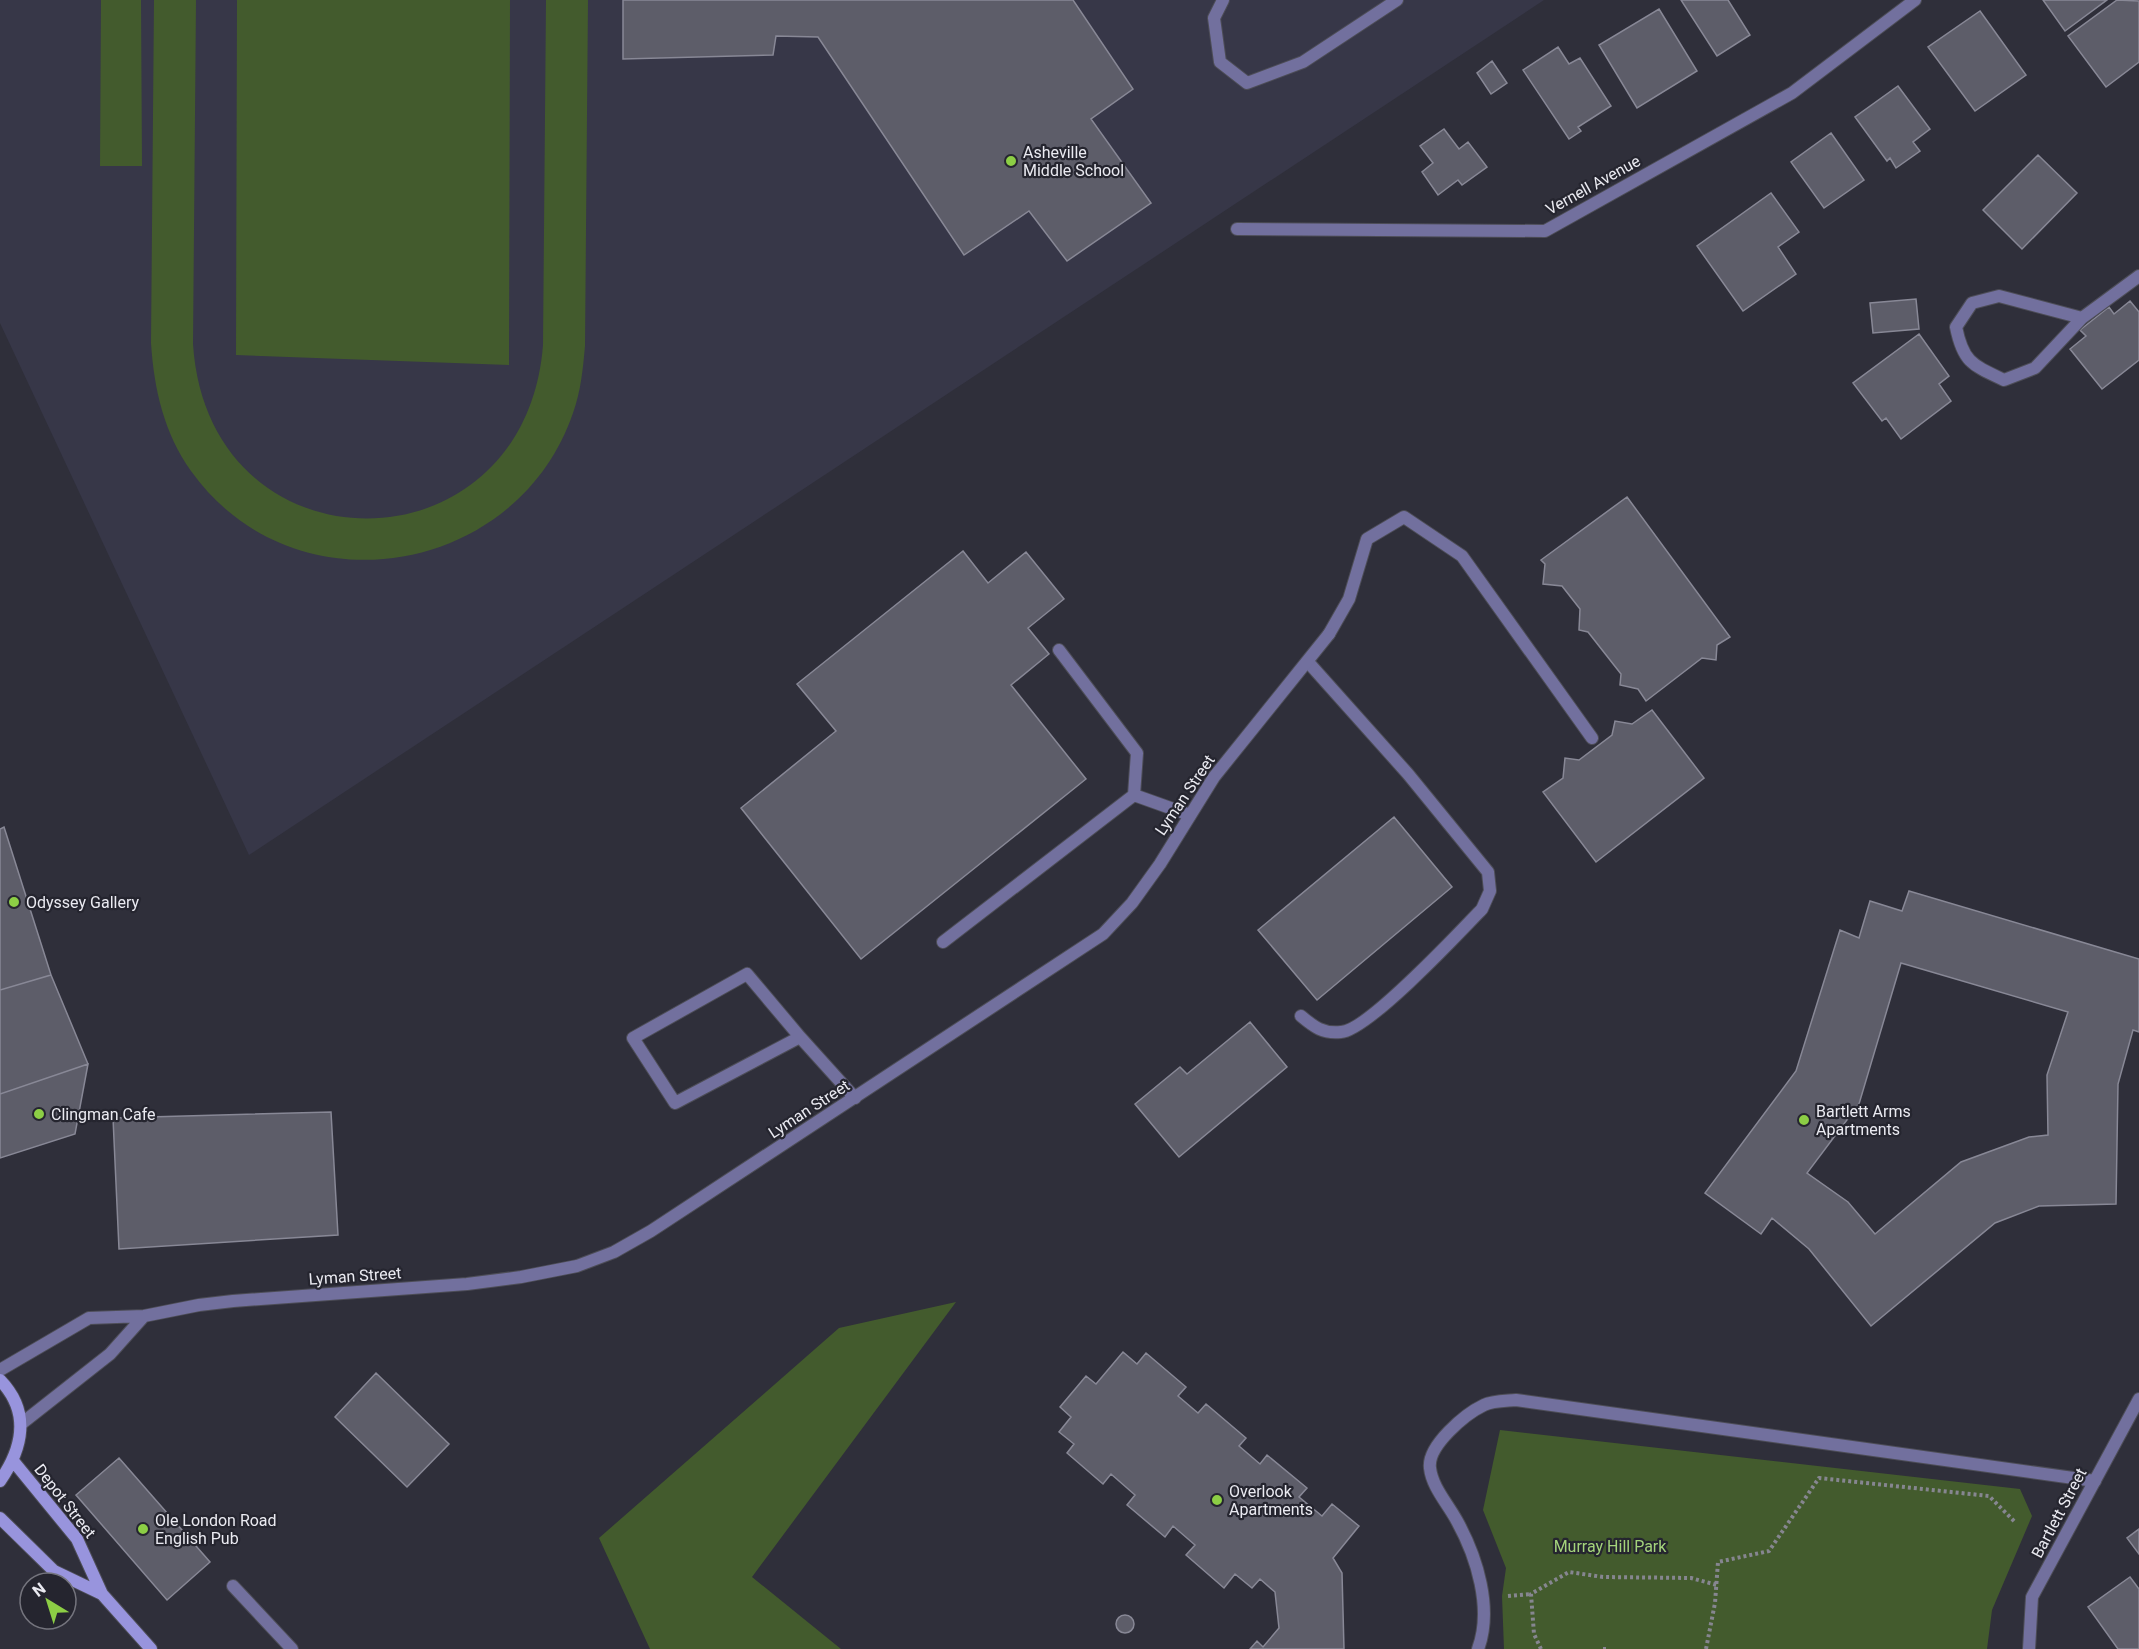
<svg xmlns="http://www.w3.org/2000/svg" width="2139" height="1649" font-family="Roboto,sans-serif">
<style>
.built{fill:#373748}
.green{fill:#435b2d}
.building{fill:#5d5d69;stroke:#888896;stroke-width:1.5;fill-rule:evenodd}
.lines{fill:none;stroke-linecap:round;stroke-linejoin:round}
.lane-casing{stroke:#4d4d57;stroke-width:14}
.street-casing{stroke:#4d4d57;stroke-width:14}
.secondary-casing{stroke:#4d4d57;stroke-width:14}
.path{stroke:#868690;stroke-width:4;stroke-dasharray:3 3;stroke-linecap:butt}
.lane{stroke:#72709e;stroke-width:12}
.street{stroke:#72709e;stroke-width:12}
.secondary{stroke:#9894dd;stroke-width:12}
.poi-dot{fill:#8cce45;stroke:#25252f;stroke-width:2}
.labels{text-anchor:middle;dominant-baseline:central;stroke-width:4.5;stroke-linejoin:round;paint-order:stroke}
.poi-label{font-size:16px;fill:#eaeaf1;stroke:#25252f;text-anchor:start}
.street-label{font-size:16px;fill:#eaeaf1;stroke:#25252f}
.park-label{font-size:16px;fill:#a4d37b;stroke:#25252f}
</style>
<rect width="100%" height="100%" fill="#2f2f3a"/>
<path class="built" d="M0 0H1544L249 855 0 323Z"/>
<path class="green" d="M101 0H141L142 166H100Z
M154 0H196L193 344C208 577 525 576 543 345L546 0H588L585 346C583 368 581 391 573 413 517 577 293 614 191 471 164 433 154 389 151 343Z
M237 0H510L509 365 236 355Z
M956 1302 752 1577 841 1649H650L599 1538 839 1328Z
M1500 1430 2020 1489 2032 1516 1992 1610 1987 1649H1504L1502 1596 1506 1568 1483 1510Z"/>
<path class="building" d="M623 0H1073L1133 89 1091 119 1151 203 1067 261 1029 211 964 255 818 37 776 36 773 55 623 59Z
M1681 0H1728L1750 35 1717 56Z
M2043 0H2107L2065 31Z
M2117 0 2139 1V62L2106 87 2068 36Z
M1659 9 1697 71 1637 108 1599 45Z
M1980 11 2026 75 1975 111 1928 47Z
M1558 47 1569 64 1580 58 1611 106 1578 127 1581 131 1569 139 1523 70Z
M1492 61 1507 83 1491 94 1477 73Z
M1898 86 1930 129 1913 142 1920 151 1896 168 1890 158 1887 161 1855 117Z
M1444 129 1459 149 1468 142 1487 167 1462 185 1458 180 1438 195 1422 172 1433 163 1420 146Z
M1831 133 1864 180 1824 208 1791 162Z
M2038 155 2077 193 2022 249 1983 210Z
M1771 193 1799 232 1778 247 1796 274 1743 311 1697 246Z
M1916 299 1919 329 1873 333 1870 303Z
M2130 301 2139 312V360L2102 389 2070 349 2086 336 2080 330 2109 307 2114 314Z
M1919 334 1949 376 1939 384 1951 401 1901 439 1886 418 1882 421 1853 383Z
M1627 497 1730 637 1717 645 1716 660 1702 658 1646 701 1638 689 1620 685 1621 674 1588 632 1579 630 1580 609 1562 586 1543 584 1545 564 1541 560Z
M963 551 988 583 1026 552 1064 599 1028 628 1049 654 1011 685 1086 779 861 959 741 808 836 731 797 684Z
M1652 710 1704 778 1596 862 1543 792 1563 778 1565 758 1579 760 1612 735 1615 721 1632 724Z
M1394 817 1452 887 1317 1000 1258 930Z
M4 827 51 975 0 990V829Z
M1909 891 2139 959V1032L2133 1030 2118 1084 2116 1204 2039 1206 1995 1223 1871 1326 1809 1249 1772 1218 1761 1234 1705 1193 1796 1071 1840 930 1859 938 1870 901 1902 911ZM1901 963 2068 1012 2047 1075 2048 1135 2029 1137 1961 1162 1875 1234 1848 1202 1807 1173 1859 1104Z
M51 975 88 1064 0 1094V990Z
M1250 1022 1287 1067 1179 1157 1135 1104 1180 1067 1187 1074Z
M88 1064 75 1134 0 1158V1094Z
M331 1112 338 1235 119 1249 113 1118Z
M1123 1352 1137 1364 1146 1353 1186 1387 1178 1396 1198 1413 1206 1404 1246 1438 1239 1446 1260 1464 1267 1455 1307 1488 1299 1497 1322 1516 1332 1504 1359 1526 1333 1558 1342 1573 1344 1649H1250L1257 1641 1263 1647 1279 1628 1275 1592 1260 1579 1252 1588 1235 1574 1224 1588 1186 1555 1195 1545 1173 1526 1165 1537 1127 1505 1135 1495 1111 1474 1103 1484 1067 1453 1074 1444 1059 1432 1071 1417 1060 1407 1086 1376 1096 1384Z
M376 1373 449 1444 407 1487 335 1417Z
M119 1458 210 1562 167 1600 76 1495Z
M2139 1529V1554L2127 1538Z
M2130 1577 2139 1589V1649H2118L2088 1607Z
M1116 1624a9 9 0 1 1 18 0a9 9 0 1 1-18 0Z"/>
<g class="lines">
<g class="lane-casing">
<path id="lane" d="M1223 0 1214 18 1220 62 1247 83 1303 62 1397 0
M2082 318 1999 296 1972 303 1956 327C1963 362 1972 365 2004 380L2035 368 2082 318 2139 276
M1329 634 1349 599 1367 539 1404 517 1462 556 1592 738
M1059 650 1137 753 1134 795
M943 942 1134 795 1190 815
M1301 1016C1314 1027 1323 1034 1341 1032 1367 1031 1460 932 1482 909L1490 891 1488 872 1408 774 1308 662
M800 1037 747 974 633 1038 675 1103 800 1037 855 1098
M233 1586 292 1649
M1478 1649C1493 1609 1477 1557 1457 1521 1448 1504 1432 1487 1430 1468 1427 1446 1465 1414 1484 1405 1492 1401 1506 1401 1516 1400L2095 1481"/>
</g>
<g class="street-casing">
<path id="street" d="M1237 229 1545 231 1792 93 1915 0
M0 1370 89 1318 144 1316 199 1305 233 1301 467 1284 521 1277 577 1266 614 1252 651 1231 1103 934 1132 903 1160 864 1214 777 1329 634
M21 1424 110 1354 144 1316
M2029 1649 2032 1597 2139 1399"/>
</g>
<g class="secondary-casing">
<path id="secondary" d="M0 1380C31 1412 23 1448 0 1481
M14 1462 77 1539 102 1594 151 1649
M0 1518 54 1571 102 1594"/>
</g>
<path class="path" d="M1508 1596 1531 1594
M1541 1649 1534 1634 1531 1594 1569 1572 1603 1577 1691 1578 1717 1585
M1603 1649H1609
M1706 1649 1715 1603 1718 1562 1769 1551 1819 1478 1989 1496 2016 1523"/>
<use href="#lane" class="lane"/>
<use href="#street" class="street"/>
<use href="#secondary" class="secondary"/>
</g>
<g class="poi-dot">
<circle cx="1011" cy="161" r="6"/>
<circle cx="14" cy="902" r="6"/>
<circle cx="39" cy="1114" r="6"/>
<circle cx="1804" cy="1120" r="6"/>
<circle cx="1217" cy="1500" r="6"/>
<circle cx="143" cy="1529" r="6"/>
</g>
<g class="labels">
<g class="poi-label">
<text x="1023" y="152">Asheville<tspan x="1023" dy="18">Middle School</tspan></text>
<text x="26" y="902">Odyssey Gallery</text>
<text x="1816" y="1111">Bartlett Arms<tspan x="1816" dy="18">Apartments</tspan></text>
<text x="51" y="1114">Clingman Cafe</text>
<text x="1229" y="1491">Overlook<tspan x="1229" dy="18">Apartments</tspan></text>
<text x="155" y="1520">Ole London Road<tspan x="155" dy="18">English Pub</tspan></text>
</g>
<g class="street-label">
<text transform="translate(1593 185) rotate(-29)">Vernell Avenue</text>
<text transform="translate(1185 795) rotate(-56)">Lyman Street</text>
<text transform="translate(809 1109) rotate(-33)">Lyman Street</text>
<text transform="translate(355 1276) rotate(-4)">Lyman Street</text>
<text transform="translate(65 1501) rotate(52)">Depot Street</text>
<text transform="translate(2059 1513) rotate(-62)">Bartlett Street</text>
</g>
<g class="park-label">
<text x="1610" y="1546">Murray Hill Park</text>
</g>
</g>
<g transform="translate(48 1601) rotate(322)"><circle r="28" fill="#25252f" stroke="#74747d" stroke-width="1.5"/>
<path d="M0-4.5L10 22L0 15L-10 22Z" fill="#8cce45"/>
<text y="-9" font-size="16" font-weight="bold" text-anchor="middle" fill="#eaeaf1">N</text>
</g>
</svg>
